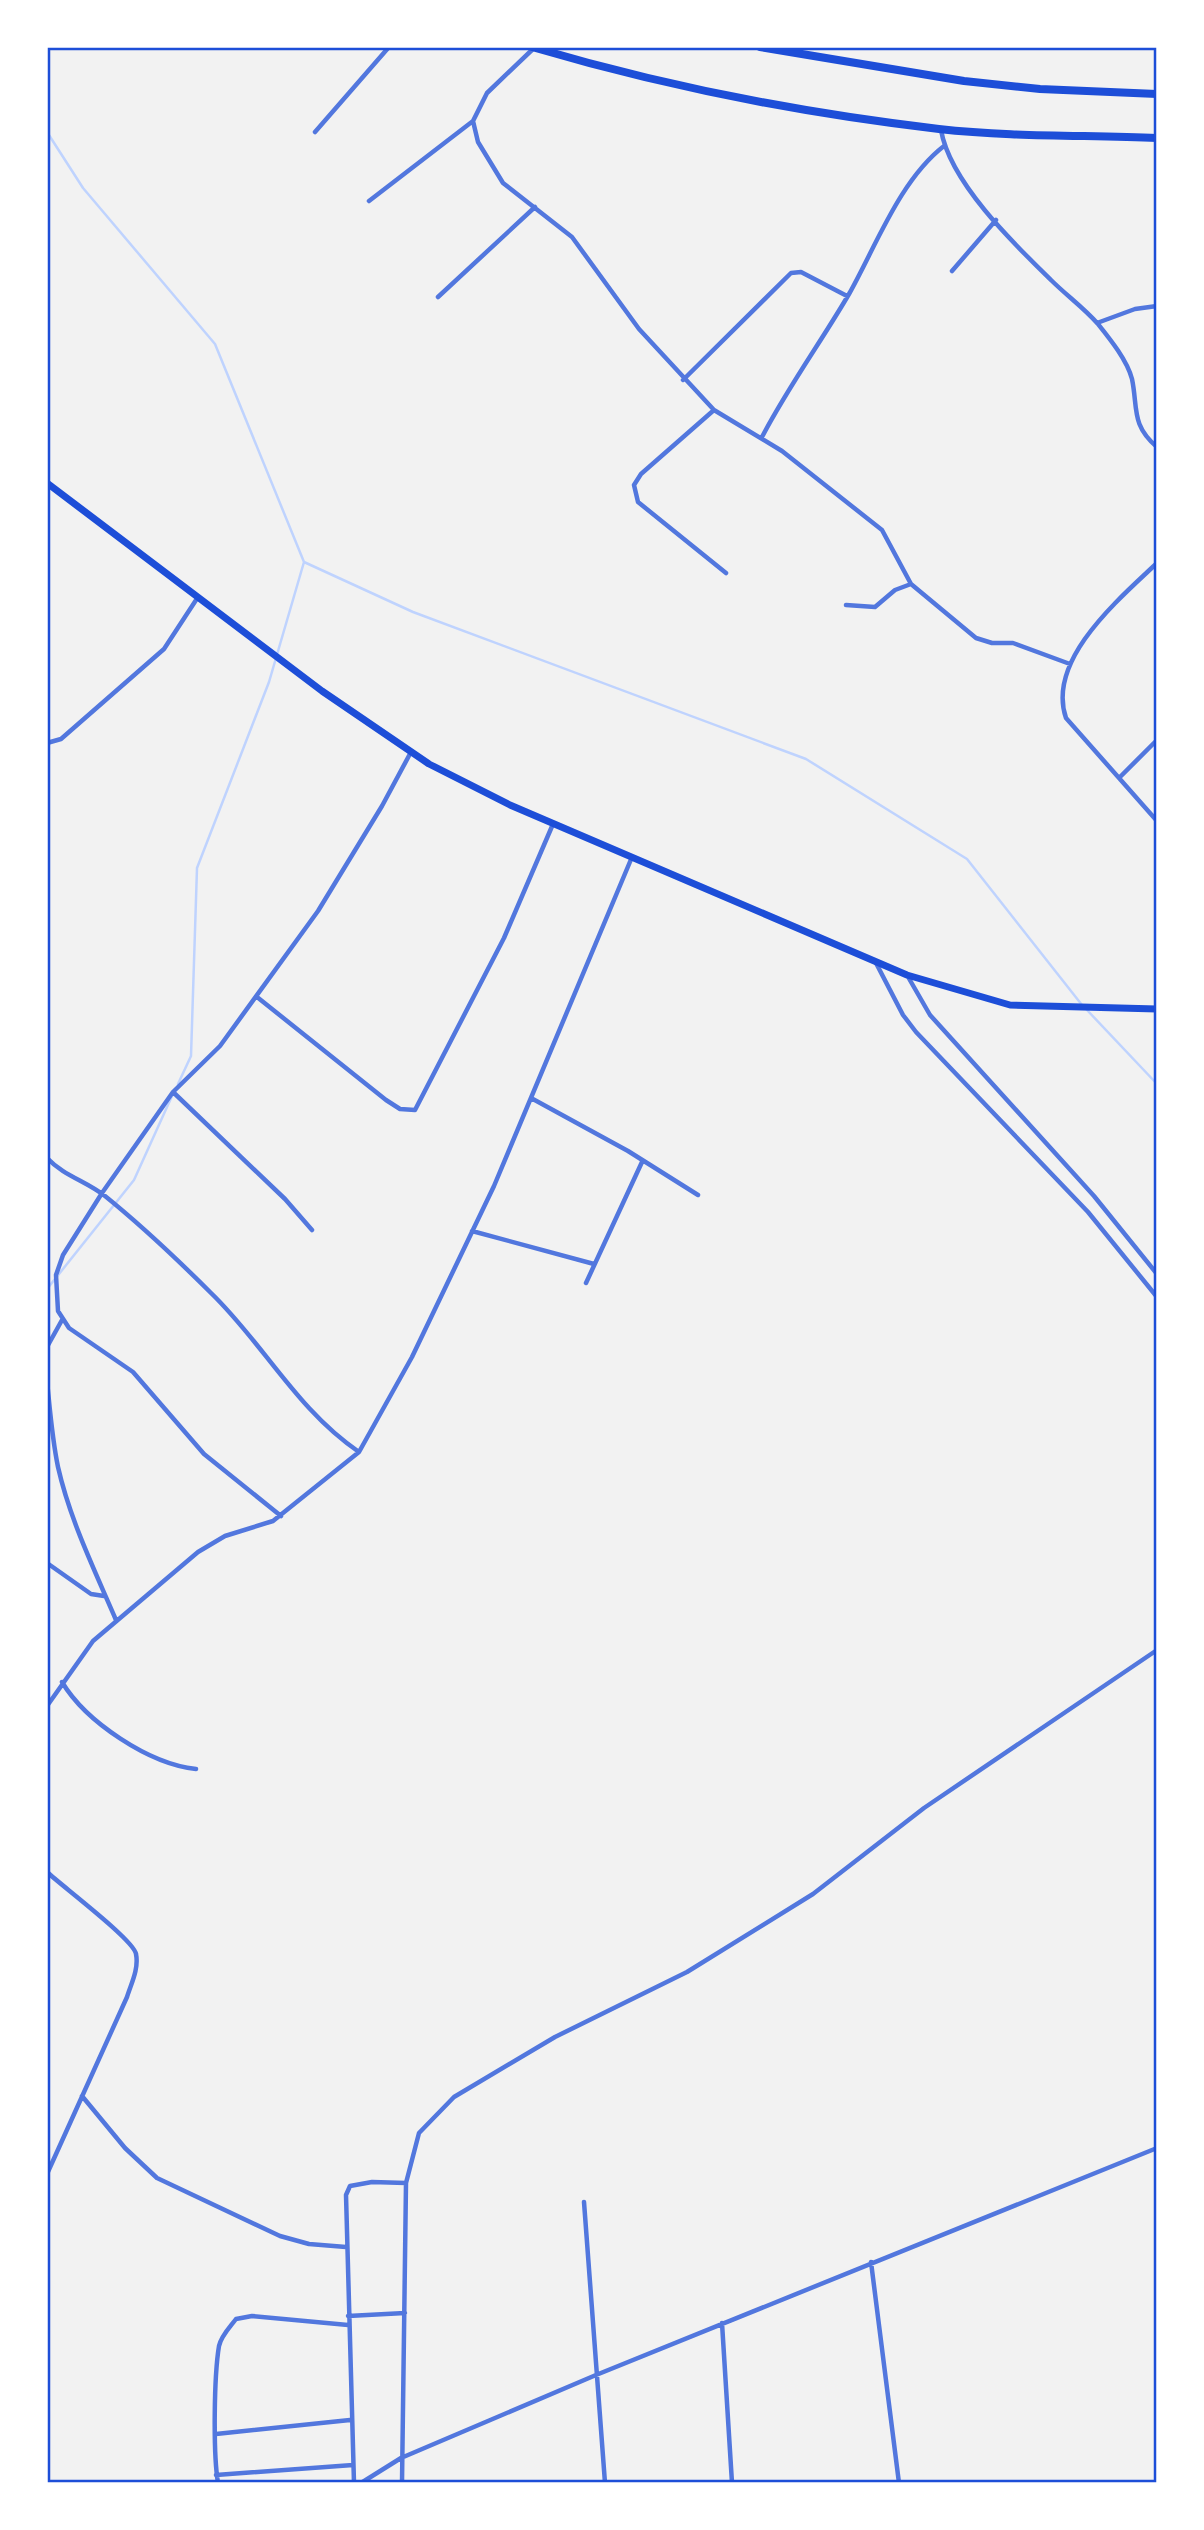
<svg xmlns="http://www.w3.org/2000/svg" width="1204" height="2530" font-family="Manrope,sans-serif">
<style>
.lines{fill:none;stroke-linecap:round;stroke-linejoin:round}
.stream{stroke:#bfd3fe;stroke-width:2.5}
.minor{stroke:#5277de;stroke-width:4.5}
.trunk{stroke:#1d4ed8;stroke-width:7}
.motorway{stroke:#1d4ed8;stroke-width:8}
.neatline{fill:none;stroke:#1d4ed8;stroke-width:2.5}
</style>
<rect width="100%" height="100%" fill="#f2f2f2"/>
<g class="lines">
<path class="stream" d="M47 132 83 188 215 344 304 562 413 612 806 759 967 859 1082 1005
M1087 1010 1157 1084
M178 1084 191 1056 197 868 269 682 304 562
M47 1289 134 1180 172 1096"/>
<path class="minor" d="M534 48 487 93 473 121 478 142 503 183 572 237 639 329 714 410 782 451 882 530 911 584 976 638 992 643H1013L1070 664
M941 130C950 182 1013 243 1051 280 1066 295 1084 308 1098 324 1110 339 1127 360 1132 379 1138 408 1131 425 1157 447
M315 132 389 47
M369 201 473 121
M952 271 996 220
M438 297 535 207
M1097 323 1135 309 1157 306
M683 380 791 273 801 272 847 296
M714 410 641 474 634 485 638 502 726 573
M762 437C788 387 821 342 849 294 876 246 900 180 944 146
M1157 563C1119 599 1046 660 1066 718L1157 821
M846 605 875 607 895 590 911 584
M47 743 61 739 164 649 198 597
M1119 778 1157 740
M876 963 903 1015 916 1032 1088 1212 1157 1297
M907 975 930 1015 1094 1196 1157 1274
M257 997 386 1100 400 1109 415 1110 504 938 553 824
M173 1092 285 1199 312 1230
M531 1098 628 1151 698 1195
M47 1158C64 1176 86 1181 105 1196 142 1226 177 1259 211 1293 263 1343 297 1410 359 1452
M472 1231 594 1264
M586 1283 642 1162
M47 1347 62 1320
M47 1381C50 1410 52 1438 58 1467 70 1520 95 1571 116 1620
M281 1516 204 1454 133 1372 69 1328 58 1311 56 1275 63 1255 102 1193 173 1092 220 1046 318 911 382 806 411 752
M47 1563 91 1594 104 1596
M62 1682C86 1722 149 1764 196 1769
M47 1706 93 1641 198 1552 225 1536 273 1521 359 1452 412 1357 494 1186 632 857
M47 1872C62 1886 134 1940 136 1954 139 1969 131 1984 127 1997L47 2174
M82 2096 125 2148 157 2178 280 2236 309 2244 346 2247
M584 2202 605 2483
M871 2262 899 2483
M348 2316 405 2313
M722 2323 732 2483
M216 2434 350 2420
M216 2475 353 2465
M218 2483C213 2453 214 2376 219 2346 221 2336 230 2327 236 2319L252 2316 348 2325
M354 2483 346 2195 350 2186 372 2182 406 2183
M361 2483 401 2458 596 2375 1157 2148
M402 2483 406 2183 419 2133 454 2097 555 2037 687 1972 813 1894 924 1808 1157 1650"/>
<path class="trunk" d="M47 483 322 691 429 764 510 805 907 975 1010 1005 1157 1009"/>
<path class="motorway" d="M532 47C664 86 802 113 939 129 1010 137 1085 135 1157 138
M760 47 964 81 1040 89 1157 94"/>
</g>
<rect width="1204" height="2530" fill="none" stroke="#ffffff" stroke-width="98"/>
<rect x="49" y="49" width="1106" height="2432" class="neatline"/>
</svg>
